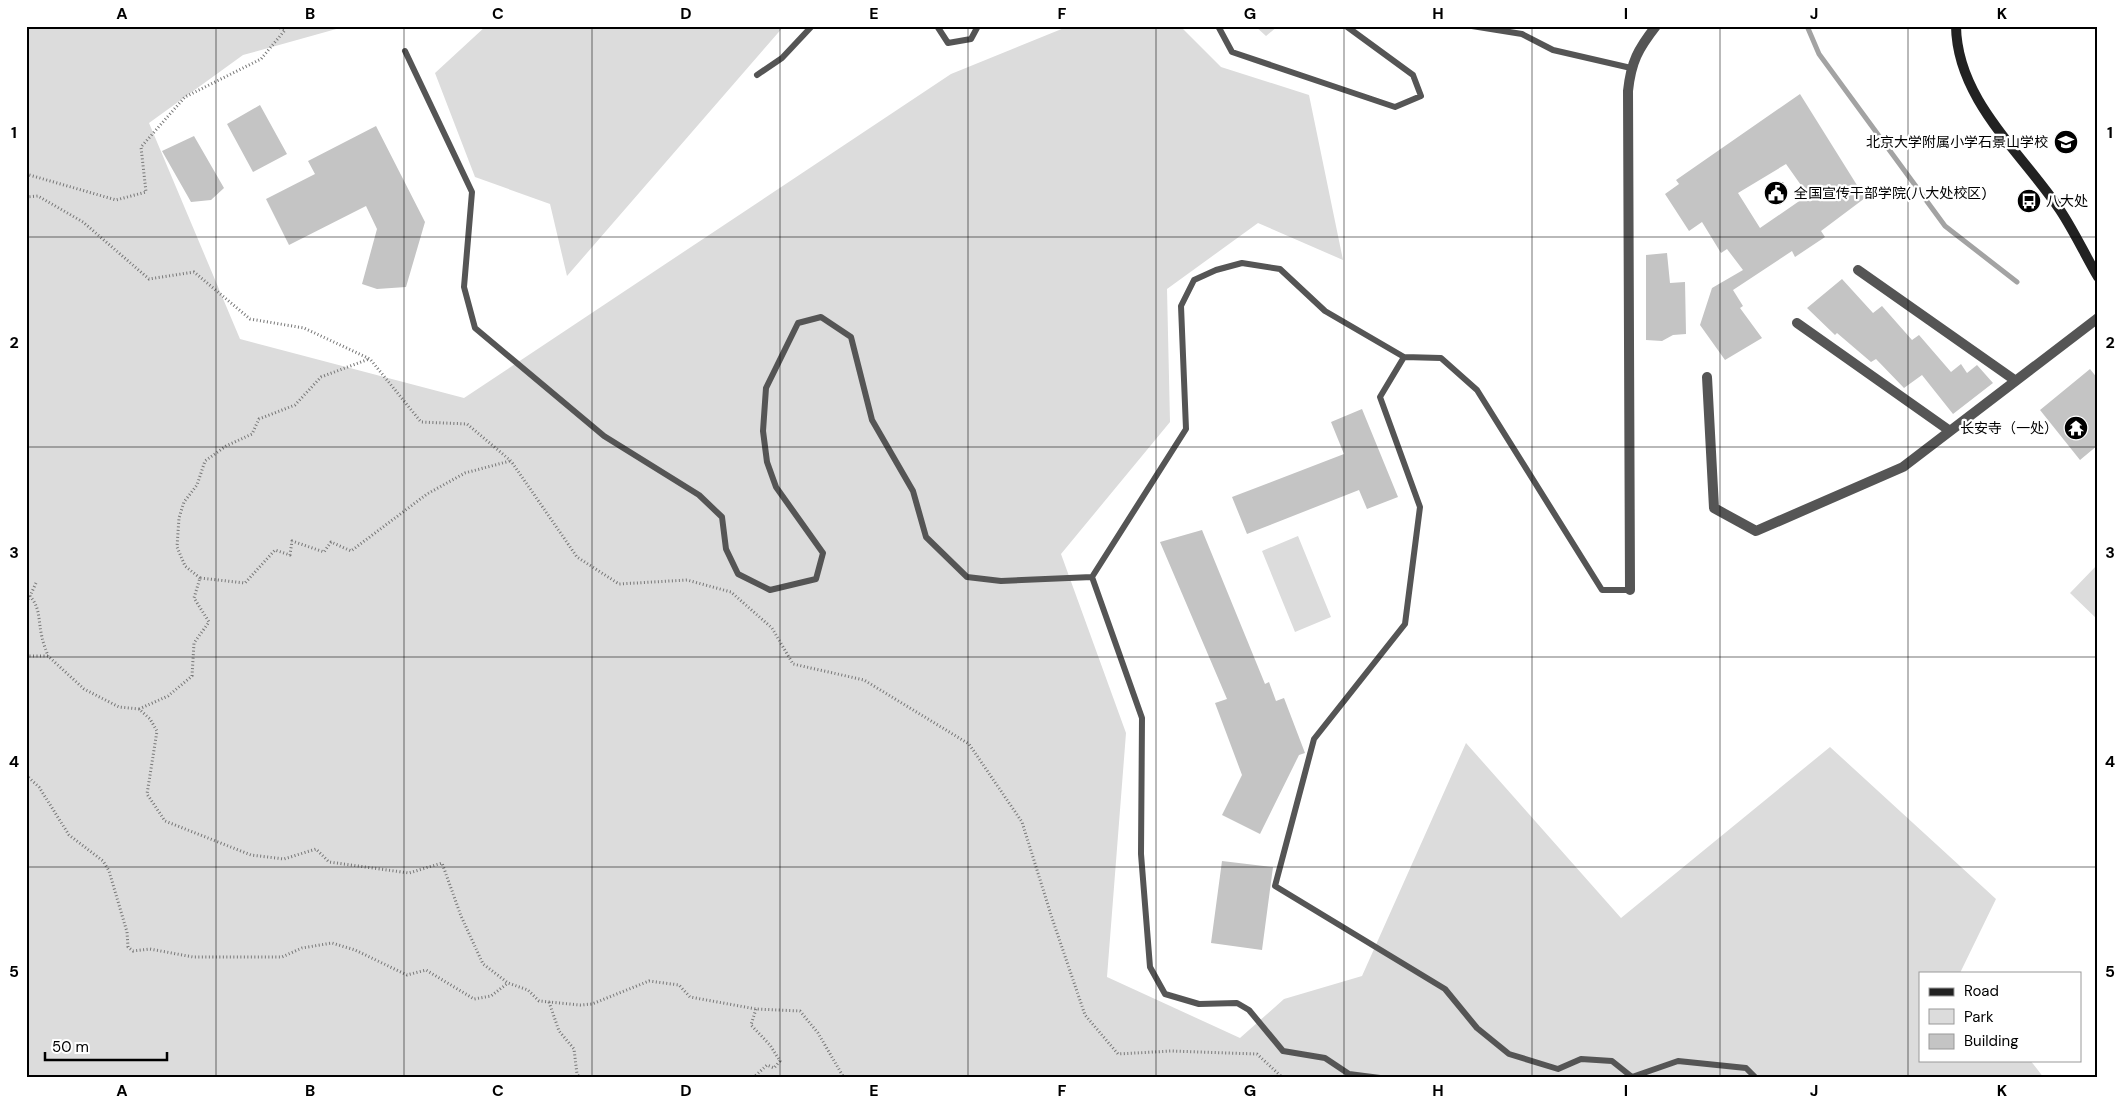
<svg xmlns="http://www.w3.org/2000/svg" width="2124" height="1104" font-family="'DM Sans','Noto Sans SC',sans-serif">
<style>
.green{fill:#dcdcdc}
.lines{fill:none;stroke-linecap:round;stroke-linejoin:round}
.stream{stroke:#a3a3a3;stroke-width:5}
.building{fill:#c4c4c4;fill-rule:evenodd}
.path{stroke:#777;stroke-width:3;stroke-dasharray:1 2.5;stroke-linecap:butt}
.lane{stroke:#555;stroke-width:6}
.street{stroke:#555;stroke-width:10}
.secondary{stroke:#222;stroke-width:10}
.grid{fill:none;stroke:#000;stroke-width:1;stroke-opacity:0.55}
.labels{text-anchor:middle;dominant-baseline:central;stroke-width:4.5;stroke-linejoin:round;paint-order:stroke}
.poi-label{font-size:14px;fill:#000;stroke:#fff;text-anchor:end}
.neatline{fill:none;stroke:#000;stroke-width:2}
.grid-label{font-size:16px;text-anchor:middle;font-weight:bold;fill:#000}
</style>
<rect width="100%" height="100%" fill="#fff"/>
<path class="green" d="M26 26H347L243 55 149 123 240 339 464 398 951 74 1069 26H1180L1221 67 1309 95 1343 260 1258 223 1167 289 1170 422 1061 554 1126 733 1107 977 1240 1038 1284 999 1362 976 1466 743 1621 918 1830 747 1996 899 1960 973H1920V1060H2030L2044 1078H26Z
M486 26H784L567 276 550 204 475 177 435 73Z
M1255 26H1278L1266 36Z
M1298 536 1331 617 1295 632 1262 551Z
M2098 564V620L2070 593Z"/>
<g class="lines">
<path class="stream" d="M1807 26 1819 54 1945 226 2017 282"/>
</g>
<path class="building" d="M1800 94 1865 198 1821 231 1825 237 1795 257 1792 251 1733 290 1743 306 1740 308 1762 338 1725 360 1700 325 1712 288 1743 270 1727 249 1721 253 1702 222 1689 231 1665 194 1679 184 1676 180ZM1786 164 1808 195 1760 228 1738 193Z
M260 105 287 154 253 172 227 124Z
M376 126 425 222 406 287 377 289 362 284 377 229 366 206 289 245 266 199 315 174 308 161Z
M194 136 224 188 211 200 191 202 162 151Z
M1667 253 1670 283 1685 282 1686 334 1673 335 1662 341 1646 340V255Z
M1842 279 1873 313 1882 306 1912 340 1919 335 1951 372 1961 364 1967 373 1977 365 1993 383 1953 414 1922 375 1904 388 1876 359 1871 362 1837 333 1835 335 1807 308Z
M2090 369 2098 379V445L2080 460 2040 410Z
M1362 409 1398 497 1367 509 1359 490 1247 534 1232 497 1344 454 1331 422Z
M1202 530 1265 684 1269 682 1276 701 1284 698 1305 753 1299 755 1260 834 1222 815 1242 775 1215 703 1227 699 1160 542Z
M1222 861 1273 867 1262 950 1211 943Z"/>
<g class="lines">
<path class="path" d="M26 174 116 200 146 192 141 147 185 97 261 59 285 30 275 26
M26 197 38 196 83 222 149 279 194 272 250 319 304 328 370 359 421 422 467 424 511 461 577 557 619 584 687 580 731 592 772 628 793 664 864 680 969 744 1022 822 1052 918 1085 1015 1118 1054 1171 1051 1257 1054 1283 1078
M200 578 185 566 177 547 179 518 184 502 197 485 205 461 226 446 252 434 259 419 295 405 321 377 369 359
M36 583 30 596C41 609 38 621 42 637 43 643 46 650 48 656
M26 602 30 596
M26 656H48L84 689 119 707 139 709 150 719 157 731 147 794 165 821 251 855 284 859 316 849 329 862 409 873 442 863 461 916 483 964 508 983 528 990 539 1001 580 1005 592 1004 649 981 679 985 690 997 756 1009 800 1011 818 1033 844 1078
M139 709 168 696 192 676 194 643 209 622 194 598 200 578 245 583 275 550 290 555 292 541 324 552 331 542 351 551 427 494 465 473 510 461
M26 775 39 787 69 835 103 861 109 871 127 932 128 947 133 951 150 949 193 957H282L302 948 332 943 355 950 407 975 426 970 474 999 491 996 508 983
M549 1002 559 1031 574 1049 577 1074 580 1078
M753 1078 767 1065 774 1068 780 1061 770 1045 751 1025 756 1009"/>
<path class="lane" d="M937 26 948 43 971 39 978 26
M1218 26 1232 52 1395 107 1421 96 1413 75 1346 26
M1472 26 1522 34 1553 50 1631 68
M405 51 472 192 464 287 475 328 604 436 699 495 722 517 726 549 738 574 770 590 816 579 823 553 776 487 767 462 763 431 766 388 798 323 821 317 851 337 872 420 913 491 926 537 967 577 1001 581 1092 577
M757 75 782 58 812 26
M1630 590H1602L1477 390 1441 358 1404 357 1380 397 1420 507 1405 624 1314 739 1275 886 1445 989 1477 1028 1509 1054 1558 1069 1581 1059 1612 1061 1632 1077 1678 1061 1746 1068 1756 1078
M1380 1078 1349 1074 1325 1058 1283 1051 1249 1010 1237 1003 1199 1004 1165 994 1150 967 1141 854 1142 718 1092 577 1186 429 1181 306 1194 280 1216 270 1242 263 1280 269 1325 311 1404 357"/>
<path class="street" d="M1858 270 2016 381
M1797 323 1950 431
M1707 377 1714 508 1756 531 1903 467 2098 318
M1630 590 1628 91C1631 62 1638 49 1656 26"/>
<path class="secondary" d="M1956 26C1957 100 2022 153 2060 210 2074 231 2085 255 2098 277"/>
</g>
<path class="grid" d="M216 26V1078M404 26V1078M592 26V1078M780 26V1078M968 26V1078M1156 26V1078M1344 26V1078M1532 26V1078M1720 26V1078M1908 26V1078M26 237H2098M26 447H2098M26 657H2098M26 867H2098"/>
<defs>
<g id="school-disc" transform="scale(1.25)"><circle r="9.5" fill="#000" stroke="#fff"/><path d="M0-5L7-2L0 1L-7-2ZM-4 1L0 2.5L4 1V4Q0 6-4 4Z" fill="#fff"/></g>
<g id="civic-disc" transform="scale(1.25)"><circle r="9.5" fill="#000" stroke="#fff"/><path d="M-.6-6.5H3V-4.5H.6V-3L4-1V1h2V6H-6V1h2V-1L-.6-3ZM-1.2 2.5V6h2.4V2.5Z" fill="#fff"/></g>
<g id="bus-disc" transform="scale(1.25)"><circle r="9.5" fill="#000" stroke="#fff"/><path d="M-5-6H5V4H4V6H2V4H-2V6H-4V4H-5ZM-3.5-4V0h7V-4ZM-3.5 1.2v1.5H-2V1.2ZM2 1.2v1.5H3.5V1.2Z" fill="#fff"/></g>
<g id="temple-disc" transform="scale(1.25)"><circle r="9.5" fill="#000" stroke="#fff"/><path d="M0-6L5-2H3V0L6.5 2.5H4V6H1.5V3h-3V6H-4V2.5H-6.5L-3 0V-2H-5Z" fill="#fff"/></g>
</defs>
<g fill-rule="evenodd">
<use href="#school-disc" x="2066" y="142"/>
<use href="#civic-disc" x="1776" y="193"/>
<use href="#bus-disc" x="2029" y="201"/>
<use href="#temple-disc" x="2076" y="428"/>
</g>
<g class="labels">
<g class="poi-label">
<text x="2048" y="142">北京大学附属小学石景山学校</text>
<text x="1794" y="193" text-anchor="start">全国宣传干部学院(八大处校区)</text>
<text x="2046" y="201" text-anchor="start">八大处</text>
<text x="2058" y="428">长安寺（一处）</text>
</g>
</g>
<rect width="2124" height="1104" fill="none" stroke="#ffffff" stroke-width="55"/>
<rect x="1919" y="972" width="162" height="90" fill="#ffffff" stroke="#999999"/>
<rect x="1929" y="988" width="25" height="8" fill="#222222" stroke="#999999"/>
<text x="1964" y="996" font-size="15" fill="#000000">Road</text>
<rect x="1929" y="1009" width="25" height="15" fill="#dcdcdc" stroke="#999999"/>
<text x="1964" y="1022" font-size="15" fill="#000000">Park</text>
<rect x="1929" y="1034" width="25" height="15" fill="#c4c4c4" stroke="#999999"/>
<text x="1964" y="1046" font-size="15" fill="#000000">Building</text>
<path d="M45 1052v8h122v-8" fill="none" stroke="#000000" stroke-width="2.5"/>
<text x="52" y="1052" font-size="15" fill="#000000" stroke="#ffffff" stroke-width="4" paint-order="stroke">50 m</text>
<rect x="28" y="28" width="2068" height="1048" class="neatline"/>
<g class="grid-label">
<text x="122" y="19">A</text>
<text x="310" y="19">B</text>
<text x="498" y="19">C</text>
<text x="686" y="19">D</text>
<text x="874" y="19">E</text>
<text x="1062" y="19">F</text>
<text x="1250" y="19">G</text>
<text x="1438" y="19">H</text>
<text x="1626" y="19">I</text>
<text x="1814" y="19">J</text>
<text x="2002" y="19">K</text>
<text x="14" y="138">1</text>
<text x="2110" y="138">1</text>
<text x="14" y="348">2</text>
<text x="2110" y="348">2</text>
<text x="14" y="558">3</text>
<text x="2110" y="558">3</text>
<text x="14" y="767">4</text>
<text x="2110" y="767">4</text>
<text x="14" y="977">5</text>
<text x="2110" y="977">5</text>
<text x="122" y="1096">A</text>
<text x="310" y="1096">B</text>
<text x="498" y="1096">C</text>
<text x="686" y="1096">D</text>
<text x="874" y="1096">E</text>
<text x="1062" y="1096">F</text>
<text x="1250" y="1096">G</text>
<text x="1438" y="1096">H</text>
<text x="1626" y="1096">I</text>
<text x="1814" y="1096">J</text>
<text x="2002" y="1096">K</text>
</g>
</svg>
